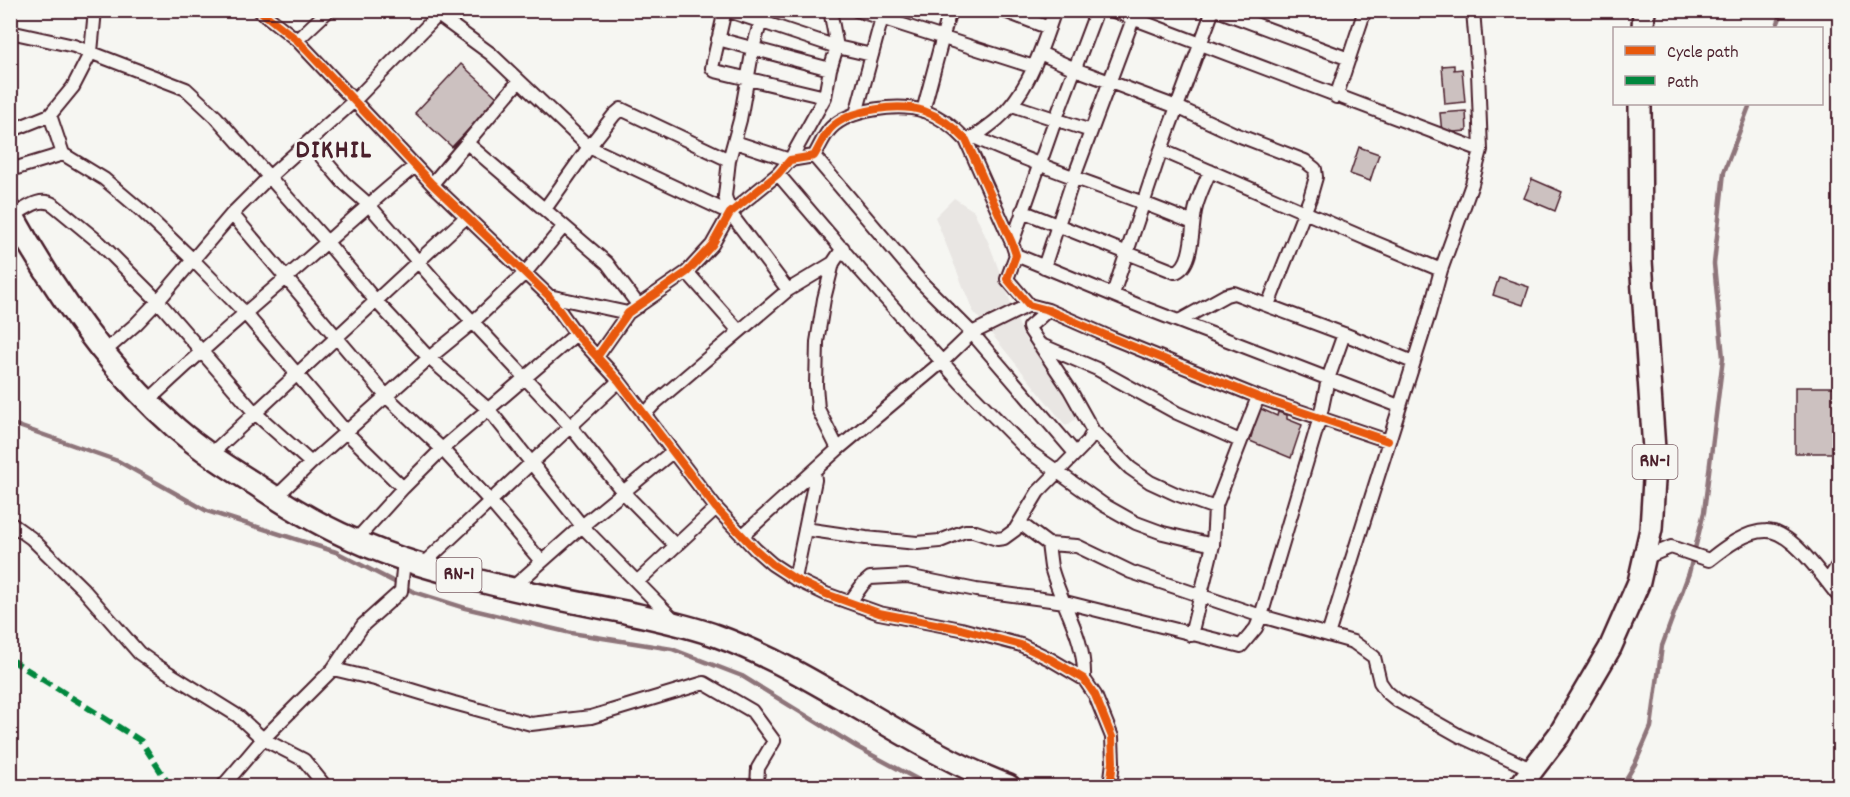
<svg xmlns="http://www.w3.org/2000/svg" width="1850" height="797" font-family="Dekko,sans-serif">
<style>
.built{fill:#e9e6e3}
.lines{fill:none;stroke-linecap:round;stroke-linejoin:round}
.stream{stroke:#8e747a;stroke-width:4.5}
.building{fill:#ccc1c0;stroke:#4a1f2b;stroke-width:1.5}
.street-casing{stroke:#4a1f2b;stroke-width:16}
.highway-casing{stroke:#4a1f2b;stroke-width:26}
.street{stroke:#f6f6f2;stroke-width:12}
.highway{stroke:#f6f6f2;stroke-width:21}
.quiet{stroke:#00873e;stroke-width:6;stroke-dasharray:12 6;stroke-linecap:butt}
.cycleway-casing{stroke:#f6f6f2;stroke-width:11}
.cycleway{stroke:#e8590c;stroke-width:8}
.labels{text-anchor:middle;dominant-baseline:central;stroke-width:5;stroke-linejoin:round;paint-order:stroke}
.shield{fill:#f6f6f2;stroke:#7e6067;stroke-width:1.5}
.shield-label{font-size:20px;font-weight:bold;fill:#4a1f2b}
.district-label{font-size:27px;font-weight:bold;letter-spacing:1.5px;fill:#4a1f2b;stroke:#f6f6f2}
</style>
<rect width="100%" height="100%" fill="#f6f6f2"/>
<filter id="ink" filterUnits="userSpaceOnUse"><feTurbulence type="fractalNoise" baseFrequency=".0167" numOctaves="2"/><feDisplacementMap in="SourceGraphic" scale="12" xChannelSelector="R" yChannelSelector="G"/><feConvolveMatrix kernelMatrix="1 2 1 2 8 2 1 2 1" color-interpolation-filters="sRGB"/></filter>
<g filter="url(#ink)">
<path class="built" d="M954 198 974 211 990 246 1023 336 1081 415 1066 426 973 311 935 217Z"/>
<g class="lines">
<path class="stream" d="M1776 28 1783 10
M10 423 118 461 207 511 336 552 414 592 465 608 571 633 672 649 742 676 857 747 930 786
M1622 786 1635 764 1651 727 1662 646 1689 573 1704 512 1723 358 1714 264 1724 172 1750 104"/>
</g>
<path class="building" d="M461 64 498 98 452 147 415 113Z
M1454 65V70L1462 69 1465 102 1445 104 1442 66Z
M1466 111 1467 131 1442 133 1440 113Z
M1359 147 1379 154 1370 181 1350 174Z
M1532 179 1562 192 1555 211 1524 198Z
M1499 277 1529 287 1523 305 1493 295Z
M1795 387H1840V453H1795Z
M1259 408 1277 416 1278 412 1287 415V419L1302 425 1291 458 1250 441Z"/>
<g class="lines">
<g class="street-casing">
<path id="street" d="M259 10 297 40 432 184 549 296 576 334 619 381 716 508 755 549 772 564 795 579 826 594 879 613 961 629 1021 645 1050 659 1084 679 1095 695 1112 737 1113 762 1110 786
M426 10 438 15 491 54 589 147 730 213
M725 10 713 63 712 68 715 71 825 97
M726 10 837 47 872 55
M764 10 753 48 740 120 729 160 725 196 730 213 788 290
M856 10 1034 67
M1002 10 1049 28
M1111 10 1481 150
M1217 10 1349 59
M10 32 74 46 186 89 216 117 326 241 375 300 429 358 489 410 582 526 674 620
M718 39 830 69
M297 40 329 10
M1040 53 1075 69 1177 107 1235 134 1305 161 1315 169 1316 177 1310 198 1268 305
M1336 97 1365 10
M1012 105 1091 131
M923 111 950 10
M856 114 884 10
M50 115 63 154 104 179 143 212 193 260 244 312 346 432 403 488
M10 131 50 115 73 87 91 52 95 10
M974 137C1045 170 1121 192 1193 223
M970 138C977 136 983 130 989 126 1027 99 1040 53 1055 10
M309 142 343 182 368 204 441 288 571 427 623 492 676 546
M735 142 790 160 825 97 830 69 837 47 830 10
M467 143 607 263 639 306
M1161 150 1369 240 1441 270
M814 156 922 283 972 333 1075 453
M10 170 63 154
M778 174 860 270 961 383 1027 450 1104 505 1136 523 1163 533 1213 545
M432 184 519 81
M545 209 589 147 614 115 621 109 729 160
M1022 211 1175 272C1195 266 1191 223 1196 207 1199 195 1205 183 1210 171
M232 214 387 397 442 449 490 501 541 561
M13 216C27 208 40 196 54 205L100 243 158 301 254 412 311 463
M1012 243 1052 129 1097 10
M1016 255 1147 309 1399 406
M833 263 824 299 817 342 816 385 818 409 838 449
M1044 267 1074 177 1133 19
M687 272 739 331
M1113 294 1161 150 1213 10
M549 296 628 313
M1048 310 1029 327 1030 330 1070 390 1093 431 1130 468 1150 482 1176 494 1215 508
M1179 321 1226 295 1234 293 1344 334 1413 362
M1039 344 1097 369 1177 413 1240 441
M104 352 136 324 158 301 232 214 269 177 354 101 438 15
M597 357 628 313 687 272 712 245 730 213 778 174 790 160 814 156C819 148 824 135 831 128 850 109 899 103 924 111 941 117 954 127 966 140L1012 243 1016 255 1007 279 1029 305 1048 310 1112 338 1258 397 1388 441
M148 401C193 358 239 318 286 278 329 241 370 202 415 166
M644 415 655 403 788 290 833 263 843 248
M210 455 465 218
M275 498 311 463 429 358 473 322 525 273 564 226
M10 523 31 538 83 589 139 653 156 665 238 716 263 739 304 760 325 786
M1020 523 1048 544 1077 546 1131 572 1261 616 1353 642 1374 657 1380 682 1387 692 1398 701 1460 736 1533 770
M805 529 866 538 917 543 940 541 965 531H973L997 539 1004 538 1015 530 1038 492 1088 441 1093 431
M742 536 838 449 943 361 972 333 1029 305
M355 541 403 488 442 449 576 334
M1048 544C1049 551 1050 560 1051 567 1061 605 1086 638 1084 679
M1645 558 1671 547 1709 560C1724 548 1746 531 1766 531 1792 530 1824 579 1840 598
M422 565 619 381
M795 579 815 480 814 471
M637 582 716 508
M1827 582 1840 562
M511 589 582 526 672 452
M850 602 863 584 870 578 907 576 976 590 1065 602 1241 646 1256 628 1261 616 1320 417 1328 379 1344 334
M1191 635 1213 545 1215 508 1258 397
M1328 635 1429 314 1441 270 1472 184 1481 150 1478 72 1473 10
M333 669 375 679 454 703 531 724 591 717 704 683 752 711 774 741 758 768 757 786
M223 786 263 739 333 669 363 625 401 591 404 559"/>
</g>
<g class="highway-casing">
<path id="highway" d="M1643 28 1644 10
M10 211C54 291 108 369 177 429 201 450 228 467 255 484 286 505 319 525 354 540 395 559 440 571 484 582 531 594 578 603 625 612 656 619 687 625 717 636 821 674 906 747 1009 786
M1520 786 1559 735 1610 648 1639 582 1651 529 1655 464 1641 261 1640 104"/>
</g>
<use href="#street" class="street"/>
<use href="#highway" class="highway"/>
<path class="quiet" d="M10 659 141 741 170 786"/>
<g class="cycleway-casing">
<path id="cycleway" d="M259 10 297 40 432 184 549 296 576 334 619 381 716 508 755 549 772 564 795 579 826 594 879 613 961 629 1021 645 1050 659 1084 679 1095 695 1112 737 1113 762 1110 786
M597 357 628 313 687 272 712 245 730 213 778 174 790 160 814 156C819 148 824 135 831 128 850 109 899 103 924 111 941 117 954 127 966 140L1012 243 1016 255 1007 279 1029 305 1048 310 1112 338 1258 397 1388 441"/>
</g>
<use href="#cycleway" class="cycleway"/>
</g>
</g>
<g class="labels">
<g class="shield">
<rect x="1632.5" y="445" width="45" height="34" rx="4.5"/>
<rect x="436.5" y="558" width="45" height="34" rx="4.5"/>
</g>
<g class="shield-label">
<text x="1655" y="462">RN-1</text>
<text x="459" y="575">RN-1</text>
</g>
<g class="district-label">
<text x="334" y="151">DIKHIL</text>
</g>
</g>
<rect width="1850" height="797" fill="none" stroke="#f6f6f2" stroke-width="36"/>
<rect x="18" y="18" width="1814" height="761" fill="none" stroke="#4a1f2b" stroke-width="2" filter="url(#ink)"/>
<rect x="1613" y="27" width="210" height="78" fill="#f6f6f2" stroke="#b1a0a2" stroke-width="1.5"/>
<rect x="1625" y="46" width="30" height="9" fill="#e8590c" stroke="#b1a0a2" stroke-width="1.5"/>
<text x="1667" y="57" font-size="18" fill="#4a1f2b">Cycle path</text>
<rect x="1625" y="76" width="30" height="9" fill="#00873e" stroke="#b1a0a2" stroke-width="1.5"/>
<text x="1667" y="87" font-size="18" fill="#4a1f2b">Path</text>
</svg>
